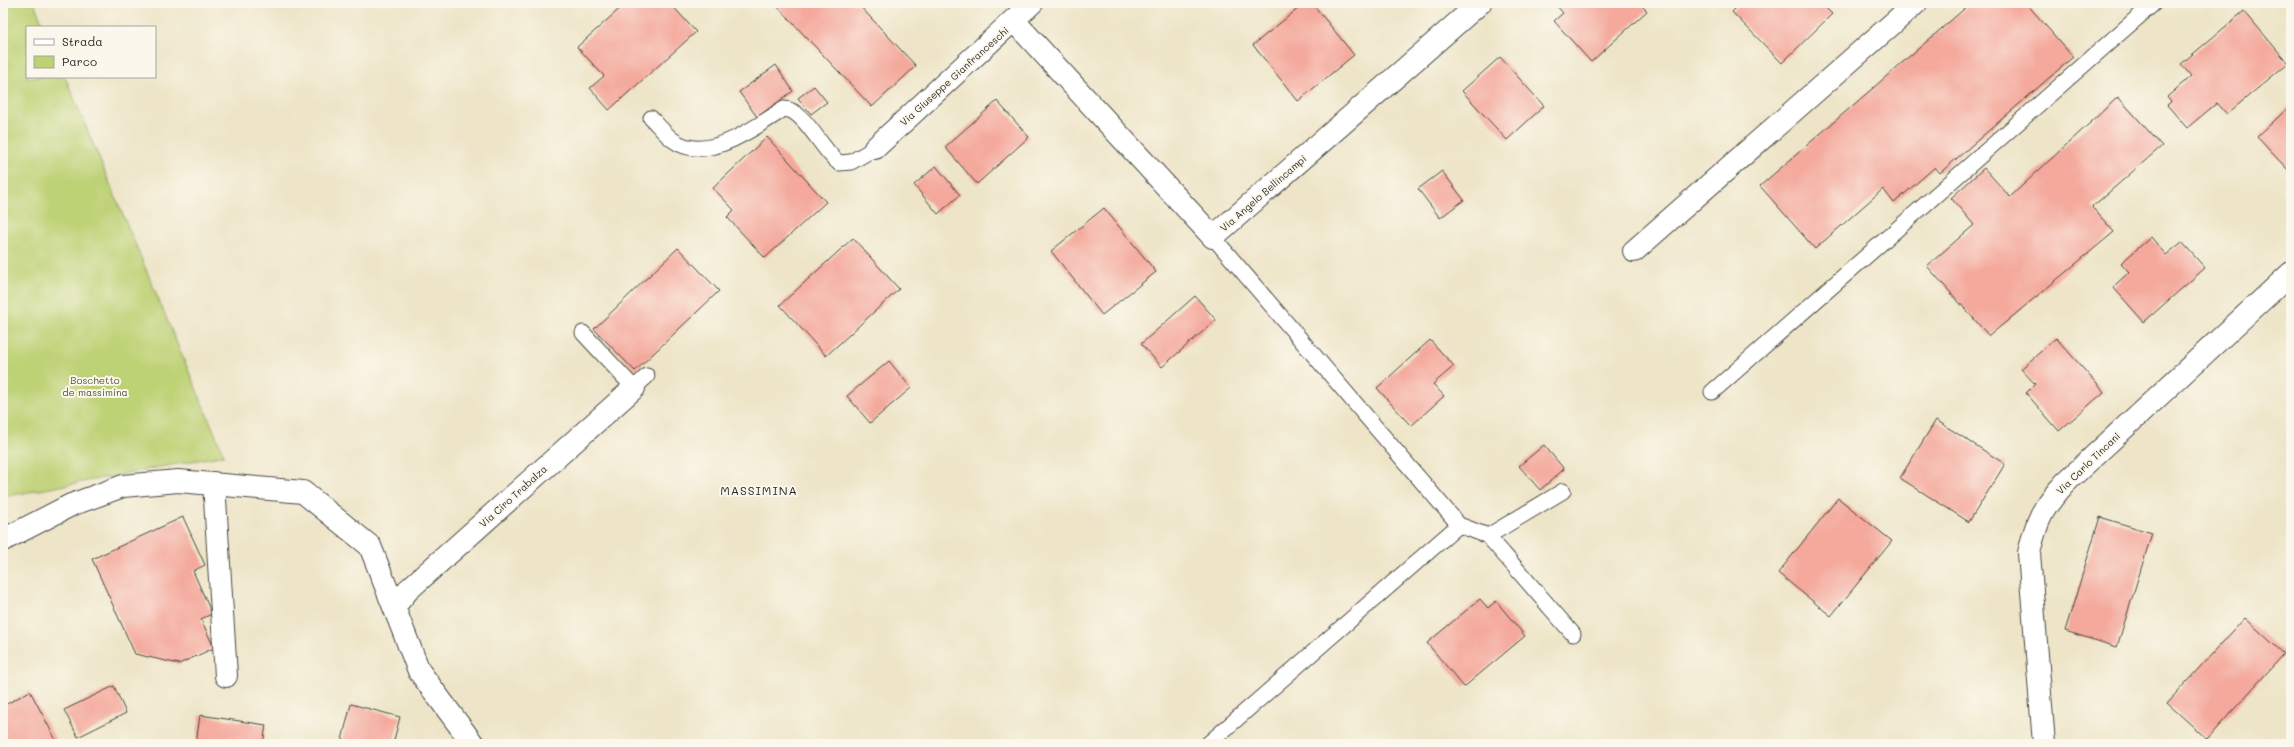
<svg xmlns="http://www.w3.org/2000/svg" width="2294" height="747" font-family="Mali,sans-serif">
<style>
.green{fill:#bdd175;stroke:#747e50}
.building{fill:#f4a99c}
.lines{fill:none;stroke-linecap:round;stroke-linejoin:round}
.lane-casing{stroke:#484743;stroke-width:17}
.street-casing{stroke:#484743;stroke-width:24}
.lane{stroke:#fff;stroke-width:15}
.street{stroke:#fff;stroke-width:22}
.labels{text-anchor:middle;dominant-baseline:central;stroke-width:4;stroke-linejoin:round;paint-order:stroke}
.street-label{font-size:10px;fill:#2b2b2b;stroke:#fbf7ec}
.park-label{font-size:10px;fill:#50543e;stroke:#fbf7ec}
.quarter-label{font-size:12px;letter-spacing:1px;fill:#2b2b2b;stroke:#fbf7ec}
</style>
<rect width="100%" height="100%" fill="#fbf7ec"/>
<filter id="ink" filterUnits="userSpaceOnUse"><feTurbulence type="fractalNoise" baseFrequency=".025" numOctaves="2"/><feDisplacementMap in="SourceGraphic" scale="8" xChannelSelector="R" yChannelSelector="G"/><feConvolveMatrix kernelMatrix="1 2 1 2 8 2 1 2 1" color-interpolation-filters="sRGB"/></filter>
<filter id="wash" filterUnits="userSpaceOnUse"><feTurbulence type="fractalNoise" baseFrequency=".012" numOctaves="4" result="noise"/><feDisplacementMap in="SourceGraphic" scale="16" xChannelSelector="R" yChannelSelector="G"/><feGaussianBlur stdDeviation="0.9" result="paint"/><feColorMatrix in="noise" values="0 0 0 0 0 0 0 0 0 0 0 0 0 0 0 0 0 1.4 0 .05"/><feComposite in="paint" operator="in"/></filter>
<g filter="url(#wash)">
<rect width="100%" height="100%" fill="#eee5c8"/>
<path class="green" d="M3 3H34L44 27H27V77H65L224 455 3 497Z"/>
<g id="blocks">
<path class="building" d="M626 3H670L696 32 609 110 590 88 604 76 577 47Z
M774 3H857L916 66 872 107Z
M1305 3H1312L1354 55 1298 101 1253 45Z
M1558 3H1639L1647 11 1591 62 1554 21 1563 13 1556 5Z
M1741 3H1821L1832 14 1782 63 1732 12Z
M1971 3H2026L2073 57 1940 173 1935 167 1894 203 1883 189 1815 249 1760 186Z
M2244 11 2288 63 2227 114 2217 103 2187 128 2167 105 2171 102 2167 97 2191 76 2181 64Z
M1500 57 1544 106 1507 140 1462 91Z
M776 65 793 91 757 117 739 92Z
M814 86 827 102 811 114 798 98Z
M2118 97 2162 146 2092 207 2114 232 1989 336 1927 266 1974 225 1951 198 1984 168 2010 197Z
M997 101 1029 137 977 184 945 147Z
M2291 105V173L2257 137Z
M767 137 826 202 765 258 727 217 734 210 713 188Z
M936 166 960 195 938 214 914 185Z
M1442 171 1464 200 1440 218 1418 189Z
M1104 208 1156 272 1102 315 1051 251Z
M2151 237 2166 255 2182 242 2205 268 2144 322 2113 287 2129 272 2121 263Z
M853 238 899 289 826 356 780 305Z
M678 248 719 291 635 371 594 329Z
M1195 296 1216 320 1162 367 1141 344Z
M2056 338 2104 392 2059 431 2026 393 2035 384 2021 369Z
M1430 340 1454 366 1433 384 1444 396 1411 426 1377 388Z
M889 361 911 388 870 423 847 396Z
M1936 420 2005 464 1969 522 1900 478Z
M1544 445 1564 469 1540 490 1519 466Z
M1838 498 1892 541 1831 616 1778 573Z
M183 517 205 565 193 571 212 614 201 619 214 648 179 664 135 654 92 559Z
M2100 517 2152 533 2117 647 2065 631Z
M1480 599 1488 608 1496 601 1525 636 1464 687 1427 643Z
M2245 618 2284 654 2207 739 2167 703Z
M114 686 126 713 78 737 64 710Z
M30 691 58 744H3V706Z
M351 704 400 717 393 744H341Z
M200 715 266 725 263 744H196Z"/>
</g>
</g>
<g filter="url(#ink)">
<use href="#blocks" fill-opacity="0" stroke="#484743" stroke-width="1"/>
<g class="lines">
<g class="lane-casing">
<path id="lane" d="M651 118C658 125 665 134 673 140 706 165 755 127 784 109 804 109 822 151 839 163L851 162 875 148
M583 333 634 388 647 376
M1712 392 2154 3
M1459 525 1488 536 1573 634
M1488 536 1563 491
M1208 744 1459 525 1213 237"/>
</g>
<g class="street-casing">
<path id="street" d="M1014 21 1213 237 1480 3
M875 148 1032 3
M1634 251 1916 3
M214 483 226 676
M3 540 71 505 123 486 178 481 303 492 370 546 419 671 473 744
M394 607 408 590 634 388
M2044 744 2029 553C2037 519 2042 508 2066 482L2291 273"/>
</g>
<use href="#lane" class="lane"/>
<use href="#street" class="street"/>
</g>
</g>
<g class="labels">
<g class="street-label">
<text transform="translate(954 76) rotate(-42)">Via Giuseppe Gianfranceschi</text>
<text transform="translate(1263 193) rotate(-41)">Via Angelo Bellincampi</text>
<text transform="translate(2088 463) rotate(-44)">Via Carlo Tincani</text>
<text transform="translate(513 496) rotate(-42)">Via Ciro Trabalza</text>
</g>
<g class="park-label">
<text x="95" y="380">Boschetto<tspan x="95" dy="12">de massimina</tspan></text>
</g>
<g class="quarter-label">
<text x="759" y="490">MASSIMINA</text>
</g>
</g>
<rect width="2294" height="747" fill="none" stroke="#fbf7ec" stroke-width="16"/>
<rect x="26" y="26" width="130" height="52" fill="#fbf7ec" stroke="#a8a59f"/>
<rect x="34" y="39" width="20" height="6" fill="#ffffff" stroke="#a8a59f"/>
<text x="62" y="46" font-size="12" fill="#2b2b2b">Strada</text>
<rect x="34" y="56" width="20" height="12" fill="#bdd175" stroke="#a8a59f"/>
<text x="62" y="66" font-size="12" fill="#2b2b2b">Parco</text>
</svg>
